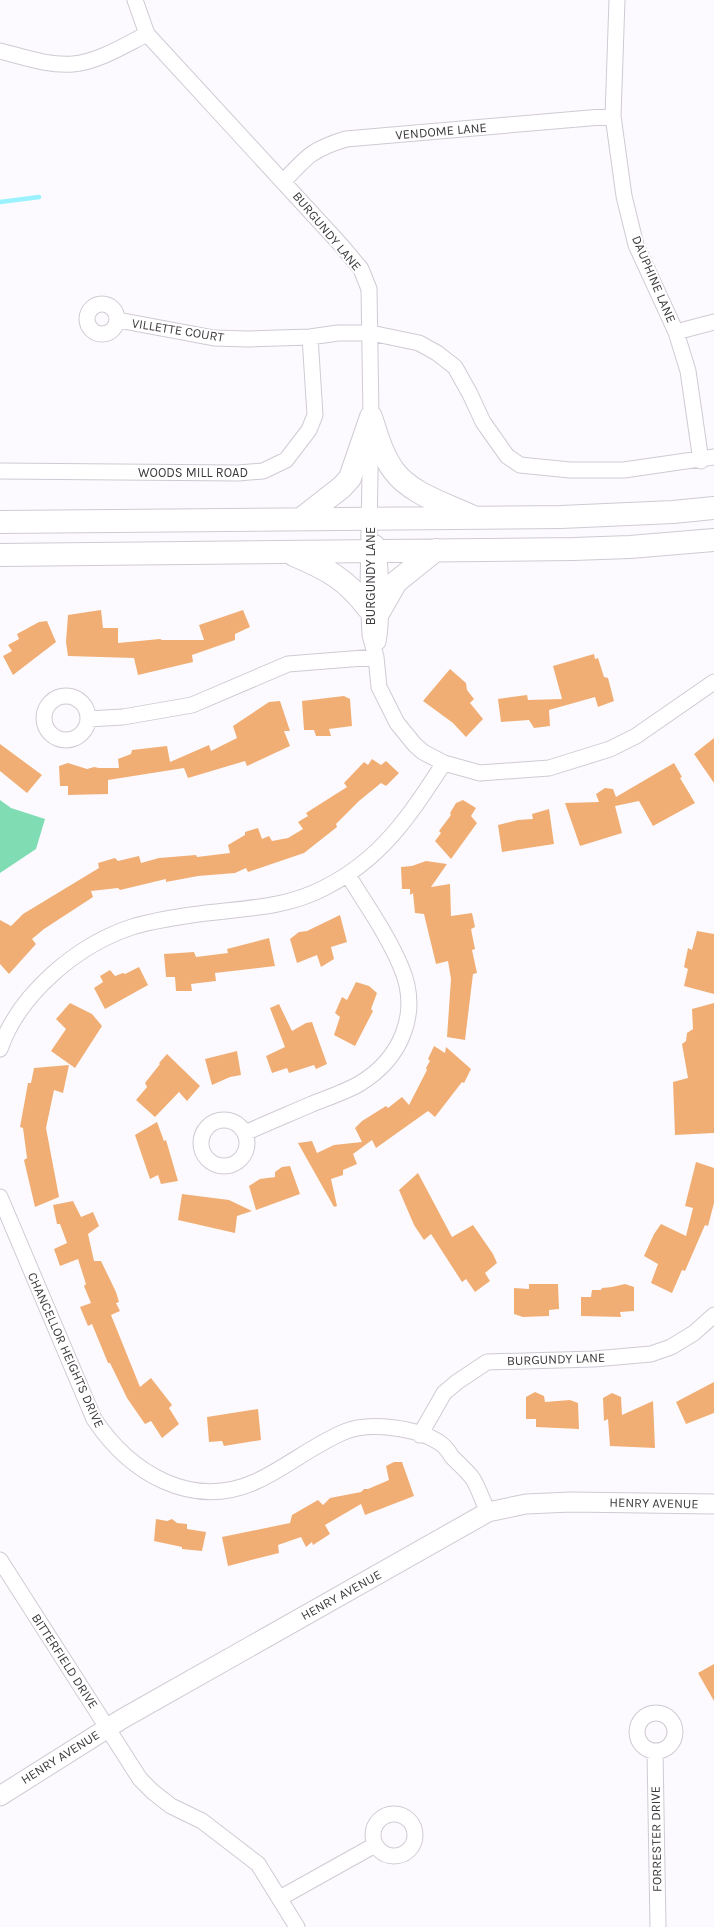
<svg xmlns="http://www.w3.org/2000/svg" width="714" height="1927" font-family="Karla,sans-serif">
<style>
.forest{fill:#7fdcb3}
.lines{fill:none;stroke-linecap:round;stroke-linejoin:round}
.stream{stroke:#99f2fd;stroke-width:4.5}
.building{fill:#f1ae74}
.minor-casing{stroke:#d0cad4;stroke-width:17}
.tertiary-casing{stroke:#d0cad4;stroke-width:21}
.trunk-casing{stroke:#d0cad4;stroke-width:24}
.minor{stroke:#fff;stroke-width:15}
.tertiary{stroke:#fff;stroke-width:19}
.trunk{stroke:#fff;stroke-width:22}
.labels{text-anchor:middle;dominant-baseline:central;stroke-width:4;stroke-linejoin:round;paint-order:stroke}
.street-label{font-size:13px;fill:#3e3b3f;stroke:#fff}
</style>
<rect width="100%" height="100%" fill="#fcfafe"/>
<path class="forest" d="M0 800 11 808 45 819 36 849 0 873Z"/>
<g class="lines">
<path class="stream" d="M0 202 39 197"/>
</g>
<path class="building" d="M101 610 103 628H118V643L160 639 162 640H204L199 625 243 610 250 627 235 634V640L192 655 193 662 138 675 134 658 68 656 66 642 68 615Z
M47 621 56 642 13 675 3 656 12 651 8 645 19 639 17 634 39 622Z
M594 654 595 659 598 658 604 677 608 678 614 701 598 707 595 697 549 710 550 726 534 728 529 720 501 722 498 699 527 695 528 700 562 699 553 666Z
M450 669 466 683 467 690 474 699 470 703 483 719 466 737 453 723 423 701Z
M344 696 350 699 352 726 329 729 331 736H316L314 730H304L302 701Z
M280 701 290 731H284L290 746 247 766 245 761 188 778 184 768 108 780V794L68 795V786H60L59 766 68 763 87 769 94 767 99 768H119L118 759 131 754 132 750 167 746 170 762 209 745 211 751 237 738 233 726 269 702Z
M714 738V783L694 754Z
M0 744 42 775 27 793 0 771Z
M372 759 381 765 386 761 399 773 386 786 381 783 359 801 336 824 337 827 304 853 248 872 246 868 235 873 198 876 166 882V879L120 890 118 888 91 891 93 897 44 929 32 939 36 944 9 974 0 964V920L11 926 23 914 99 868 98 863 115 858 118 861 139 856 141 863 159 858 196 855 197 857 230 853 228 845 245 835V832L258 828 262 839 269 836 272 841 288 838 303 829 298 822 308 816 306 813 347 787 344 783 364 762 368 765Z
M674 763 682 777 680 778 695 803 653 826 639 801 615 806 622 833 580 846 565 803 599 802 596 794 605 788 613 789 616 797Z
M463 800 476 808 471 816 477 823 451 859 435 841 441 833 439 831 451 815 450 813 456 803Z
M549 809 554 844 502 852 498 825 518 820 533 819 532 814Z
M426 861 447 864 431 887 450 884 451 916 472 913 475 927 471 929 475 949 472 950 477 973 473 974 465 1040 447 1037 451 979 448 961 436 964 424 914 415 913 413 893 410 895V889H402L401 867 412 866Z
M340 915 347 942 331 947 334 959 321 967 317 955 297 963 290 939 299 932 307 931Z
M697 931 714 934V994L684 986 688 969 684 967 688 948 692 950Z
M269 938 275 966 215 973 216 981 191 984 192 991H176L175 977H166L164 954 194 952 196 957 228 953 227 949Z
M139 967 148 985 105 1009 94 988 103 982 100 976 110 970 115 976 123 973 125 974Z
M356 982 369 986 377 993 371 1009 373 1011 355 1046 334 1035 340 1017 335 1013 342 997 347 1000Z
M70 1003 92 1014 102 1026 75 1068 51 1051 66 1029 56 1019Z
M714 1003V1133L675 1135 673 1082 688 1078 682 1044 686 1041 687 1033 693 1029 692 1009Z
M279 1004 292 1031 306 1023 312 1022 327 1064 316 1069 314 1065 289 1073 287 1068 272 1073 266 1056 285 1047 270 1008Z
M434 1046 445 1053 446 1047 471 1069 464 1083 462 1082 435 1117 428 1111 376 1148 372 1140 353 1154 357 1164 343 1170V1175L331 1179 337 1206 334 1207 298 1143 312 1141 317 1153 334 1145 362 1142 355 1128 362 1121 386 1106 388 1108 402 1097 409 1105 427 1070 426 1068 430 1061 428 1059Z
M237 1051 241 1075 230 1077 212 1085 205 1059Z
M167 1054 200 1086 187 1101 179 1092 155 1117 136 1100 147 1087 145 1083 160 1064 159 1063Z
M69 1065 63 1093 54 1090 46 1128 59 1197 35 1207 24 1160 27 1158 23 1128 20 1127 28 1083H31L34 1068Z
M157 1122 164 1141 166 1140 178 1181 161 1184 158 1175 150 1179 135 1135Z
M696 1162 714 1168V1203L708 1226 705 1225 685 1271 682 1270 672 1293 651 1283 658 1264 644 1256 654 1234 661 1224 686 1236 693 1208 685 1206Z
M290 1166 300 1194 256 1210 249 1186 260 1179 275 1177V1172L282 1167Z
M418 1173 452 1237 473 1225 493 1254 497 1263 485 1273 490 1281 475 1292 466 1279 462 1282 431 1234 424 1240 414 1225 399 1190Z
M182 1194 229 1200 252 1211 237 1216 235 1233 178 1220Z
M73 1201 81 1217 93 1212 99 1226 88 1234 94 1261H101L116 1292 119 1302 116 1303 120 1311 111 1315 140 1387 151 1378 172 1405 169 1408 179 1424 162 1438 151 1421 145 1424 127 1398 110 1363H108L92 1324 88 1326 80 1307 91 1303 84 1286 86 1284 78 1259 60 1266 54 1249 67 1243 60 1224H57L53 1205Z
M529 1284H558L559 1309 549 1310V1316L523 1317 514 1314V1288L529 1289Z
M625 1284 634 1287V1311L620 1312 621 1317 581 1316V1297H591L592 1290H601L602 1288 612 1287Z
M714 1382V1413L686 1424 676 1402Z
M535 1392 544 1396 545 1402 570 1400 578 1403 579 1429 536 1427V1419H526V1397Z
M612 1393 621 1397 622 1415 653 1401 655 1448 610 1446 608 1419 604 1421 603 1398Z
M258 1409 261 1440 224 1446 222 1441 209 1442 207 1417Z
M394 1462H402L414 1496 365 1515 361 1504 325 1525 330 1534 313 1545 312 1542 306 1547 301 1537 278 1545 279 1553 228 1566 222 1537 290 1523 292 1515 318 1500 323 1505 330 1498 361 1492 364 1489H368L389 1480 386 1466Z
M156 1519 167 1521 172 1519 177 1523 187 1524V1529L206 1532 202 1551 182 1549V1547L154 1541Z
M714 1664V1701L698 1673Z"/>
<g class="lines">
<g class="minor-casing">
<path id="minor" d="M135 0 147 34 341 245 361 269 369 289 371 417 368 590 370 635 376 657 379 687 397 723 415 745 423 752 444 763 480 773 549 768 610 749 636 736 714 682
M617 0 613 116 624 196 636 245 676 332 688 371 701 461
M0 51C24 57 48 66 73 64 98 62 125 45 147 34
M284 181C307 156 313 149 346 139L613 116
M87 319a15 15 0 1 1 30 0a15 15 0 1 1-30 0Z
M118 320 214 338 248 339 310 337 338 333H371L419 343 437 353 455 367 470 394 483 422 507 456 520 465 570 470H624L714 457
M676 332 714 322
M0 471 238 473 263 471 286 460 309 430 315 415 310 337
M376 543C382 563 382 621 378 642
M44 718a22 22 0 1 1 44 0a22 22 0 1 1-44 0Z
M88 719 123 717 192 705 288 664 376 657
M0 1049C19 994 77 945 132 927 151 921 171 918 191 915 237 908 282 910 324 888 382 859 410 815 444 763
M201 1143a23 23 0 1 1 46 0a23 23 0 1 1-46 0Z
M245 1133C267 1123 289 1114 312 1104 327 1098 345 1092 359 1084 401 1059 421 1013 401 967 388 935 366 905 348 875
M0 1197 94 1419C130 1473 192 1511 257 1481 287 1467 313 1445 344 1432 369 1421 418 1428 440 1443 445 1446 449 1452 452 1457 459 1464 467 1471 473 1479 479 1489 483 1502 488 1512
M420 1435 444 1393 457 1382 487 1362 594 1359 651 1354 671 1347 694 1333 714 1315
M0 1560 140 1779 153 1792 171 1806 202 1821 258 1864 297 1927
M637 1732a19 19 0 1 1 38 0a19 19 0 1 1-38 0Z
M655 1752 658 1927
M373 1835a21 21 0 1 1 42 0a21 21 0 1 1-42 0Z
M280 1898 375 1845"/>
</g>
<g class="tertiary-casing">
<path id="tertiary" d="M0 1796 122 1719 488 1512 526 1504 571 1502 714 1504"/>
</g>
<g class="trunk-casing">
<path id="trunk" d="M371 417C377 435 382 455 394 471 411 494 446 504 471 516
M301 519 342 487 350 478 371 417
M0 522 561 517 673 512 714 508
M0 555 573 549 630 547 714 540
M294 555C327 569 346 579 368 608
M380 610 396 582 436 550"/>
</g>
<use href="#minor" class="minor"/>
<use href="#tertiary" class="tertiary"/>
<use href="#trunk" class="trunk"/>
</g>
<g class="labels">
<g class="street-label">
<text transform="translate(441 131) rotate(-5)">VENDOME LANE</text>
<text transform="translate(327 231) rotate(50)">BURGUNDY LANE</text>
<text transform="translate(654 279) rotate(67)">DAUPHINE LANE</text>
<text transform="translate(178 330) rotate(9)">VILLETTE COURT</text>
<text x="193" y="472">WOODS MILL ROAD</text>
<text transform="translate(370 576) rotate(-90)">BURGUNDY LANE</text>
<text transform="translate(66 1350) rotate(66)">CHANCELLOR HEIGHTS DRIVE</text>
<text transform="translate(556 1359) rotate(-2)">BURGUNDY LANE</text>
<text transform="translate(654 1503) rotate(1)">HENRY AVENUE</text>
<text transform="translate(341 1595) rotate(-29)">HENRY AVENUE</text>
<text transform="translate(65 1661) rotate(57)">BITTERFIELD DRIVE</text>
<text transform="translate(60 1757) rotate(-32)">HENRY AVENUE</text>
<text transform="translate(656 1839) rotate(-91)">FORRESTER DRIVE</text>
</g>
</g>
</svg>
